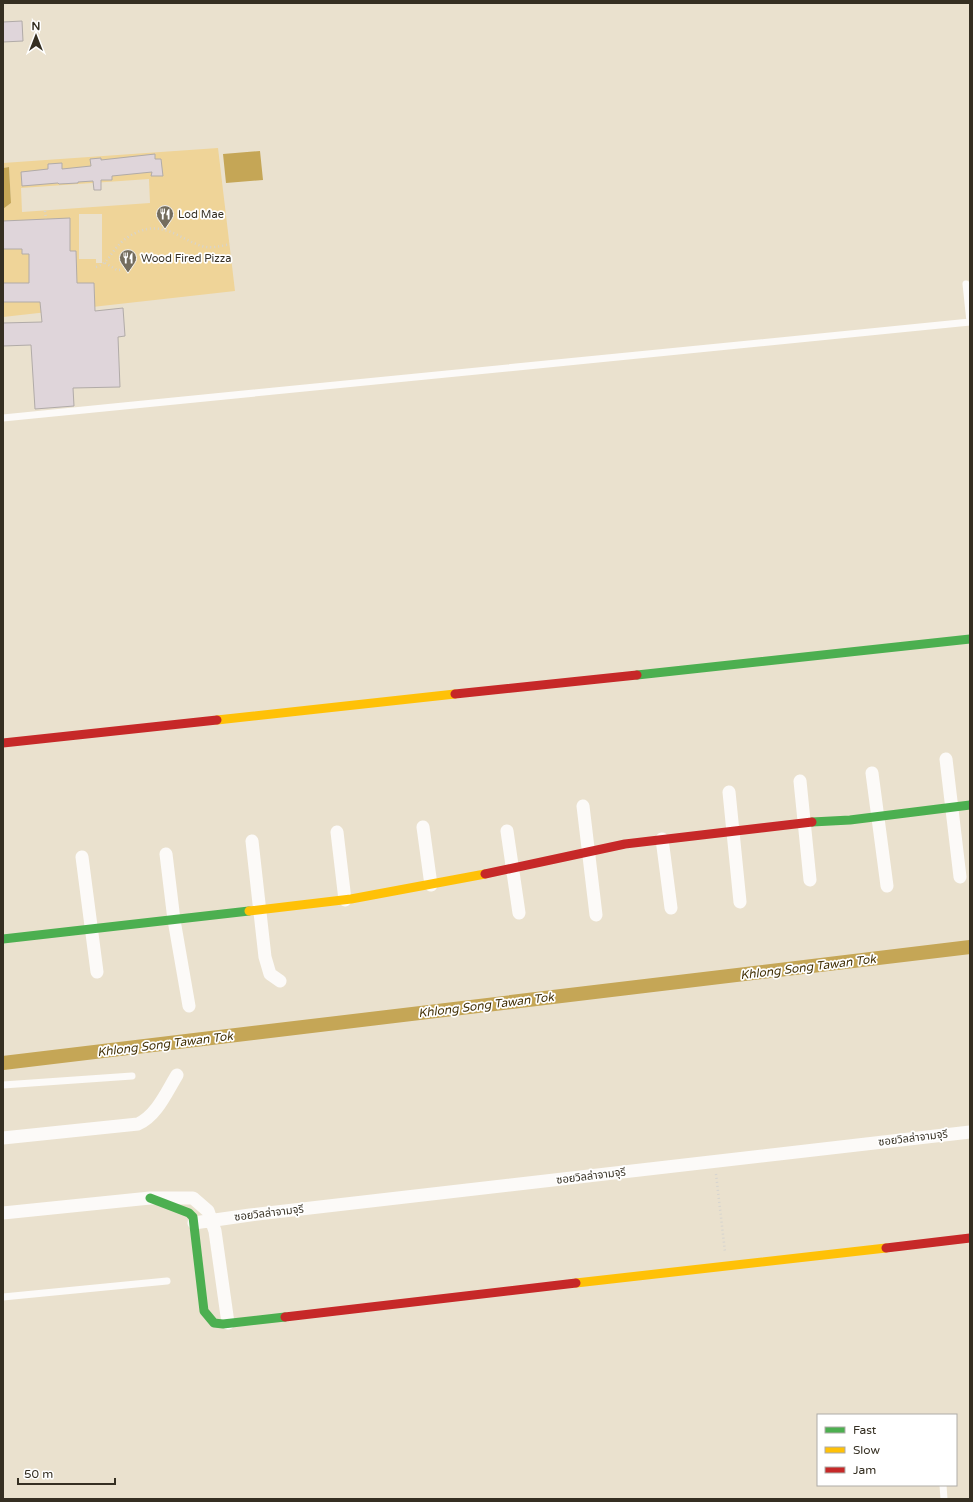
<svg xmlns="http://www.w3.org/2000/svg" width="973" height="1502" font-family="'Varela Round','Noto Sans Thai',sans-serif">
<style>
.green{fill:#efd498;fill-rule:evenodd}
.water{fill:#c5a656}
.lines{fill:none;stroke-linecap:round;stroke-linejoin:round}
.canal{stroke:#c5a656;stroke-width:14}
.building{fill:#dfd5da;stroke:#b1aba8}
.path{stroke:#d6d4cf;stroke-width:2.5;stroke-dasharray:1 3;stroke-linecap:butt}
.lane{stroke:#fcfaf8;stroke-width:7}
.street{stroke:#fcfaf8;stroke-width:13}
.fast{stroke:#4caf50;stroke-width:9}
.slow{stroke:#ffc107;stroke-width:9}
.jam{stroke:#c62828;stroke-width:9}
.labels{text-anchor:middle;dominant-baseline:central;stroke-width:3.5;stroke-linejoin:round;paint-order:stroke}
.poi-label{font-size:11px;fill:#352f22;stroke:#fff;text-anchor:start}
.street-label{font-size:11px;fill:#352f22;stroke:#fff}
.water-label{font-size:12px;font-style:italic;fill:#423005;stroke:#fff}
</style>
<rect width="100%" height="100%" fill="#eae1ce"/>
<path class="green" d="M218 148 235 291 3 317V209L11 203 9 167 3 168V163ZM149 179 150 203 22 212 21 188ZM79 214H102V263H96V259H79Z"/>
<path class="water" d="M260 151 263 180 226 183 223 154Z
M9 167 11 203 3 209V168Z"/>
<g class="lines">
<path class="canal" d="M3 1063 970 947"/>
</g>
<path class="building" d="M22 21 23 41 3 42V22Z
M155 154V159H161L163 176H151L152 172 112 176V180H101V190H94L93 181 78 182V183L59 184 58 183 22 186 21 172 48 169V164L62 163V169L91 166 90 159 101 158V160Z
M70 218V251H76L77 283H94L95 311 123 308 125 336 118 337 120 387 73 388 74 406 35 409 31 345 3 346V323L42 322 40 302H3V283H29V254H22V249H3V221Z"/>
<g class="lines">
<path class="path" d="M45 211 46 219
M105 263 117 270H123
M96 267C108 263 110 254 118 246 124 238 137 231 147 229 169 225 185 242 205 247 214 248 222 246 230 244
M716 1174 725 1252"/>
<path class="lane" d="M966 284 970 322
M3 418 970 322
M3 1085 132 1076
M3 1297 167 1281
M943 1485 944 1499"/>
<path class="street" d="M946 759 960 877
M872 773 887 886
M800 781 810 880
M729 792 740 902
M583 806 596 915
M423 827 431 885
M507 831 519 913
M337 832 345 900
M662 839 671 908
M252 841 265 957 270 974 280 981
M166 854 174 920 189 1006
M82 857 97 972
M3 1138 138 1124C157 1115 166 1093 177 1075
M3 1213 150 1198H193L208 1211 215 1231 228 1323
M194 1223 250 1215 970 1132"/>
<path class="fast" d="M637 675 970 639
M812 822 850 820 970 805
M3 939 249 911
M150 1198 189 1213 193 1217 204 1311 214 1323 223 1324 285 1317"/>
<path class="slow" d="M217 720 455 694
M249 911 351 899 485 874
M576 1283 886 1248"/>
<path class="jam" d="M455 694 637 675
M3 743 217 720
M485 874 625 844 812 822
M886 1248 970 1238
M285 1317 576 1283"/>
</g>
<defs>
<g id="restaurant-pin" transform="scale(0.9)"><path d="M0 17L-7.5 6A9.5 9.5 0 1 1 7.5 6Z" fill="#746d5e" stroke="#fff"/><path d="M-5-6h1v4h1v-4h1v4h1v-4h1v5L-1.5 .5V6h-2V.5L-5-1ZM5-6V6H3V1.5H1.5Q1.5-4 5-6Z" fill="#fff"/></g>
</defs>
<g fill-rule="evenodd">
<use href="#restaurant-pin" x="165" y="214"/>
<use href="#restaurant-pin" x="128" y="258"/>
</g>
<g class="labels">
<g class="poi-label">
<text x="178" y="214">Lod Mae</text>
<text x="141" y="258">Wood Fired Pizza</text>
</g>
<g class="street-label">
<text transform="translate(913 1138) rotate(-7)">ซอยวิลล่าจามจุรี</text>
<text transform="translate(591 1176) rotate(-7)">ซอยวิลล่าจามจุรี</text>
<text transform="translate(269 1213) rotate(-7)">ซอยวิลล่าจามจุรี</text>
</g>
<g class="water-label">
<text transform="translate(808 967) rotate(-7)">Khlong Song Tawan Tok</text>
<text transform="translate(486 1005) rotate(-7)">Khlong Song Tawan Tok</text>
<text transform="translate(165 1044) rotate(-7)">Khlong Song Tawan Tok</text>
</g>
</g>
<rect width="973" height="1502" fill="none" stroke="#352f22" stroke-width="8"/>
<rect x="817" y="1414" width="140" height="72" fill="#ffffff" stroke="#aeaca7"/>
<rect x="825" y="1427" width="20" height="6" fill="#4caf50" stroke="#aeaca7"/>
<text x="853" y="1434" font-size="12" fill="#352f22">Fast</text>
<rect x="825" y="1447" width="20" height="6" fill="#ffc107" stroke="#aeaca7"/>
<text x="853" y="1454" font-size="12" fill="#352f22">Slow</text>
<rect x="825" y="1467" width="20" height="6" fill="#c62828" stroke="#aeaca7"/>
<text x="853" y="1474" font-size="12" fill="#352f22">Jam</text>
<g transform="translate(36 36)" stroke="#ffffff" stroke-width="3" paint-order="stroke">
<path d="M0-3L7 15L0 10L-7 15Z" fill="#352f22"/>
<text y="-6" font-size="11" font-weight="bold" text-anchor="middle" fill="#352f22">N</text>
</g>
<path d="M18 1478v6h97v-6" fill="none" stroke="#352f22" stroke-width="2"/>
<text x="24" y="1478" font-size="12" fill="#352f22" stroke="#ffffff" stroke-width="3" paint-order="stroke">50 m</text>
</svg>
